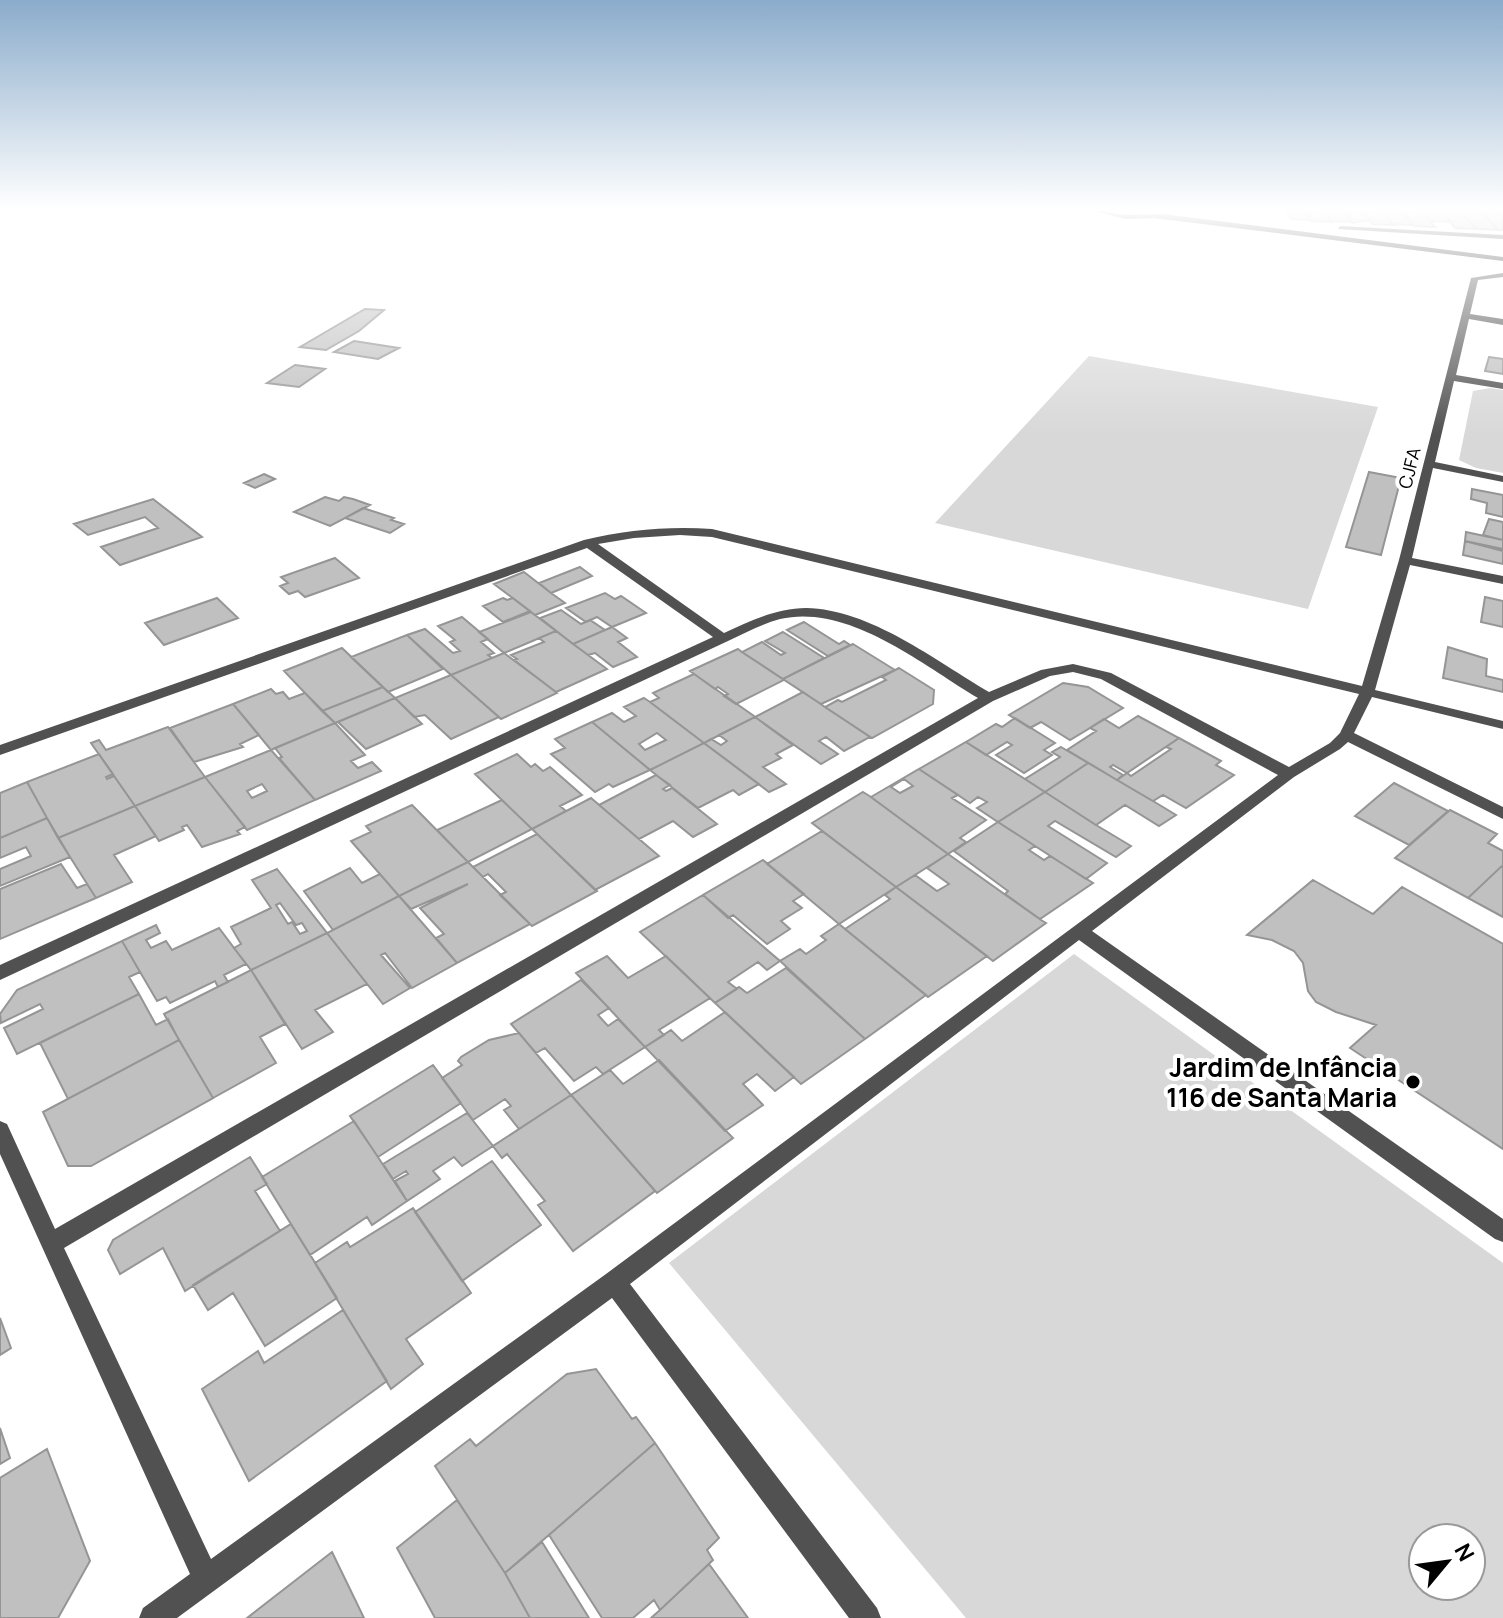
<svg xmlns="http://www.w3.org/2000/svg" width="1503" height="1618" font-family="Manrope,sans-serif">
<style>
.green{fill:#d8d8d8;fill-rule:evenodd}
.building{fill:#c0c0c0;stroke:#959595;stroke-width:2;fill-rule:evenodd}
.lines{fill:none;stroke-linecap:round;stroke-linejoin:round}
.street{fill:#515151;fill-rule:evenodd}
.secondary{fill:#1e1e1e;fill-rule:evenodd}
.poi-dot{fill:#000;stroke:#fff;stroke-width:3}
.labels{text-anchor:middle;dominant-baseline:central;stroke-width:8;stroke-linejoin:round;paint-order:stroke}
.far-street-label{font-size:18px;fill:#000;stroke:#fff}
.near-poi-label{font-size:26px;font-weight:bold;fill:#000;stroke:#fff;text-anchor:end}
</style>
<rect width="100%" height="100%" fill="#fff"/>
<path class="green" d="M1089 356 1378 407 1308 609 935 523Z
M1490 388 1503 390V473L1476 468 1459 460 1473 391Z
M1074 954 1503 1263V1618H966L669 1263ZM1423 1538H1471V1586H1423Z"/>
<path class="building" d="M1285 209H1304L1311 220 1291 219Z
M1304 209H1324L1332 222 1311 221Z
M1324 209H1343L1352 222 1332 221Z
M1343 209H1362L1370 220 1352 223Z
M1362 209H1381L1393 225 1372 224Z
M1400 209H1420L1435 227 1414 226Z
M1420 209 1440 210 1451 222 1430 221Z
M1440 209 1459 210 1477 229 1455 228Z
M1382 210 1402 211 1413 225 1392 224Z
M1459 210 1480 211 1498 230 1477 229Z
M1480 211 1500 212 1503 215V230H1498Z
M365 309 384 310 359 331 326 350 300 347Z
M354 341 399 348 378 359 334 352Z
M1489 357 1503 359V374L1485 371Z
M295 365 325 369 299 387 267 383Z
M1369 472 1401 478 1381 555 1346 547Z
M264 474 275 479 255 488 244 483Z
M1472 489 1503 495V517L1486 513 1487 503 1471 499Z
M325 497 339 501 344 497 353 499 370 505 330 526 294 512Z
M153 499 202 537 120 565 101 547 158 528 145 517 88 535 74 524Z
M363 508 394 518 391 520 404 524 390 533 345 518Z
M1489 519 1503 522V540L1483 535Z
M1466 532 1503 540V549L1465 541Z
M1465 541 1503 551V564L1463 555Z
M335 558 359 578 305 597 298 591 289 594 280 586 288 583 281 577Z
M580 567 592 576 551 593 539 583Z
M524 572 551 593 565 603 535 615 494 584Z
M605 593 615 599 621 596 646 613 612 627 597 617 586 622 566 608Z
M1485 597 1503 601V627L1481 622Z
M217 598 238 618 164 645 145 623Z
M503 598 507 600 513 598 530 611 503 622 483 606Z
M561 610 581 624 590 620 605 630 573 644 540 618Z
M531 612 556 631 504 653 479 632Z
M462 617 488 639 481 642 494 653 488 655 492 658 451 675 407 635 425 629 453 653 460 651 450 642 455 640 438 626Z
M804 622 839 644 844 641 850 645 828 656 787 630Z
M612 627 627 638 618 642 637 657 613 667 595 653 588 655 573 644Z
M556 631 588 655 607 669 556 692 514 660 517 659 511 655 544 642 539 638Z
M783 632 824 658 783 679 742 652 762 642 781 655 785 653 765 641Z
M407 635 443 669 388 692 351 657Z
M853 644 895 670 821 704 783 679Z
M1448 647 1487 659 1486 676 1503 680V692L1443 678Z
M342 648 383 687 322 711 284 671Z
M738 649 742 652 784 680 736 704 724 696 728 694 718 687 715 689 690 671Z
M504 653 556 692 557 693 501 719 451 675Z
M899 668 934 690 933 704 872 738 825 707 838 700 842 702 886 680 882 677Z
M694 674 754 716 755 717 704 743 650 702 659 698 653 693Z
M451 675 499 717 451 739 425 715 414 717 395 698Z
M1063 683 1088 687 1123 708 1070 740 1041 722 1030 728 1009 715Z
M383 687 395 698 335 723 322 711Z
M271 689 276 694 283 692 289 699 305 693 335 723 271 750 233 704Z
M803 692 825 707 870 737 844 751 826 737 819 741 838 754 821 764 755 717Z
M395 698 422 724 366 749 338 722Z
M644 698 650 702 704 743 650 770 592 722 612 713 624 722 636 716 624 707ZM657 733 666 740 645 750 639 744Z
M233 704 259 735 240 744 243 747 194 762 170 728Z
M1138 716 1179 738 1127 773 1113 765 1110 767 1123 775 1117 780 1067 750 1096 731 1090 728 1104 719 1119 728Z
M755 717 793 745 776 754 781 758 763 767 786 784 769 792 704 743 711 739 721 745 727 741 719 735Z
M1015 718 1055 743 1044 750 1052 755 1024 773 996 755 1012 745 1007 742 986 755 966 742 996 724 1002 727Z
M592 722 649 769 650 770 613 787 609 784 595 792 551 754 565 748 555 739Z
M335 723 365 755 351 761 358 768 372 762 381 771 315 800 279 758 282 757 275 748Z
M168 727 205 777 135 806 91 743 99 740 106 750Z
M1179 738 1221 761 1216 765 1234 775 1186 808 1163 795 1153 801 1117 780 1127 773 1131 776 1171 749 1166 747Z
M966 742 1025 779 1045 792 998 822 977 808 987 802 978 797 970 803 919 769Z
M704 743 759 784 739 795 733 790 698 808 650 770Z
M1061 747 1088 763 1045 792 1025 779 1060 757 1052 752Z
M271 750 315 800 247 830 205 777ZM262 784 267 791 252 798 247 791Z
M99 754 113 774 106 777 107 779 114 776 135 806 58 838 27 782Z
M517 754 531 767 535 764 543 771 550 767 582 795 560 806 566 811 532 829 475 774Z
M1088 763 1153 801 1176 815 1159 826 1125 805 1096 825 1045 792Z
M919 769 958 795 952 798 986 820 960 838 966 842 948 854 871 797ZM904 779 913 786 900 793 891 787Z
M656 775 670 785 663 789 666 791 672 788 717 824 693 837 673 821 639 839 599 805Z
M205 777 245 827 237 831 240 834 202 847 187 825 182 827 184 830 159 841 135 806Z
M27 782 47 818 0 838V793Z
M1394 783 1448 811 1409 845 1355 816Z
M863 792 871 797 948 854 896 887 812 823Z
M1045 792 1096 825 1131 846 1116 857 1055 821 1048 826 1107 863 1086 879 998 822Z
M591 798 659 856 595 890 532 829Z
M502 800 532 829 468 862 437 830Z
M412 805 468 862 399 896 351 841 371 832 366 826Z
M135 806 156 836 114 855 132 882 96 898 58 838Z
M1450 810 1497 834 1488 843 1503 851V865L1468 898 1395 858Z
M47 818 70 857 0 886V869L31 856 26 847 0 858V838Z
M998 822 1035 846 1029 850 1044 860 1050 856 1093 883 1040 919 1005 894 1008 891 954 851Z
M822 831 896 887 839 924 767 864Z
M537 834 597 891 532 926 500 895 506 892 488 874 483 877 473 867Z
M948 854 1041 920 1046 923 993 961 896 887 915 875 937 891 949 884 927 868Z
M763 860 804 894 793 901 802 908 781 921 790 929 767 944 733 915 728 918 703 895Z
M468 862 530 924 457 963 436 938 444 934 420 908 468 884 411 909 399 896Z
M61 864 77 888 87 884 96 898 0 939V889Z
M1503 865V917L1468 898Z
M350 868 362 883 380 874 399 896 333 930 304 891Z
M277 869 327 933 251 970 234 948 241 944 231 927 271 908 252 880ZM280 903 296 925 302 923 307 931 300 934 292 922 288 924 276 905Z
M1313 880 1373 914 1402 887 1503 944V1149L1350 1048 1376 1025 1336 1012 1316 1002 1308 991 1303 963 1294 951 1272 940 1247 935Z
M896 887 987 956 928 997 845 929 890 899 885 895Z
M703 895 780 961 767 970 758 962 728 982 737 989 715 1003 640 932Z
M399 896 457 963 412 988 385 953 381 955 410 988 383 1004 327 933Z
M839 924 926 995 865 1039 780 961 800 949 806 954 826 940 821 936Z
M156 925 160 933 146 940 151 948 166 941 172 950 219 928 246 964 224 975 228 982 218 987 215 981 170 1003 166 997 157 1001 122 941Z
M327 933 367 984 315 1010 333 1032 302 1049 251 970Z
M122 941 140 972 129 977 139 994 17 1054 4 1028 43 1009 40 1004 1 1023 0 1014 17 990Z
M607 956 628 978 666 956 710 998 659 1030 664 1035 645 1047 576 973Z
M786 968 865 1039 801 1084 715 1003 739 987 747 993Z
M251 970 285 1024 260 1037 276 1063 213 1098 164 1014Z
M581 980 609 1008 598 1015 608 1026 618 1019 645 1047 603 1074 596 1067 574 1081 545 1048 536 1053 511 1024Z
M139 994 156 1025 168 1019 179 1040 68 1099 40 1043Z
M725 1012 794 1077 775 1091 757 1074 743 1084 763 1105 725 1131 645 1047 671 1030 682 1041Z
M519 1033 571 1095 519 1129 504 1110 511 1106 505 1099 473 1120 442 1078 462 1065 458 1061 461 1057 489 1040Z
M179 1040 213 1098 91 1166H68L43 1112Z
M659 1060 733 1138 657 1193 571 1095 610 1070 623 1084Z
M433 1065 461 1103 378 1157 350 1116Z
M571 1095 655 1191 573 1251 538 1205 545 1201 507 1154 502 1158 493 1146Z
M467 1113 493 1146 462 1166 454 1157 433 1171 440 1179 407 1201 395 1181 408 1174 406 1171 393 1179 383 1164Z
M354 1121 407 1201 372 1225 367 1217 310 1255 262 1177Z
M250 1157 267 1184 255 1191 280 1231 185 1291 163 1248 120 1274 108 1250 113 1240Z
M492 1161 541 1225 462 1281 415 1212Z
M413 1208 471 1293 406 1339 423 1364 391 1389 315 1263 347 1242 350 1247Z
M291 1224 337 1298 265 1346 233 1293 208 1310 193 1285Z
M343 1310 387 1381 249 1481 202 1389 258 1351 264 1363Z
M0 1318 11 1348 0 1355Z
M596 1369 632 1419 636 1417 655 1443 505 1573 435 1466 470 1439 476 1446 567 1374Z
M0 1428 10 1458 0 1464Z
M655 1443 719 1538 707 1550 713 1560 660 1610 654 1600 633 1618H602L549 1535Z
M47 1449 90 1561 58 1618H0V1478Z
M457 1500 505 1573 530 1618H435L397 1548Z
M542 1542 589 1618H530L505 1573Z
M332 1552 364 1618H247Z
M709 1564 748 1618H651L660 1610Z"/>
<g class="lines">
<path class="street" d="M1503 273V277L1478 280 1470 314 1503 319V325L1469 319 1456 375 1503 383V389L1454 381 1435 462 1503 476V482L1433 468 1412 558 1503 576V584L1410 565 1375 690 1503 721V729L1372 697 1354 733 1503 807V819L1348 742 1340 749 1294 777 1092 931 1503 1219V1242L1495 1239 1079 940 630 1284 877 1608 881 1618H849L612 1298 177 1618H139L143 1608 190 1574 0 1154V1121L7 1124 55 1229 978 698C923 665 848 603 780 619 762 624 745 633 728 641L0 980V965L713 637 587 548 0 755V745L584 540C626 530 668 526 712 529L1362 686 1399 560 1471 278ZM680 535 712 537 1359 694 1340 733 1330 743 1289 767 1111 673 1073 664 1041 670 989 692C936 661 870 609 806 608 777 608 750 621 724 633L598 544 634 538ZM1073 672 1101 679 1278 775 606 1274 211 1559 64 1248 993 701 1050 676Z"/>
<path class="secondary" d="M1088 209 1125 215 1164 214 1503 257V261L1153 218 1125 219Z
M1340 226 1503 235V239L1338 229Z"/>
</g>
<linearGradient id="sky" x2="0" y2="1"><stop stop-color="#8baccb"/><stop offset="0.48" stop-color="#fff"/><stop offset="1" stop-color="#fff" stop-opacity="0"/></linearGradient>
<rect width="1503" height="435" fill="url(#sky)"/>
<circle class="poi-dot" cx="1413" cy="1082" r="8"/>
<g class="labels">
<g class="far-street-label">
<text transform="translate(1409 468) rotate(-76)">CJFA</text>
</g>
<g class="near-poi-label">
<text x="1397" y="1067">Jardim de Infância<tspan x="1397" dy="30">116 de Santa Maria</tspan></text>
</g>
</g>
<g transform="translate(1447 1562) rotate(61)"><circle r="38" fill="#ffffff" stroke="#999999" stroke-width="2"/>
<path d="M0-6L14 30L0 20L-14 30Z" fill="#000000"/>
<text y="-12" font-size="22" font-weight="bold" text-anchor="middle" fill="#000000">N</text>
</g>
</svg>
